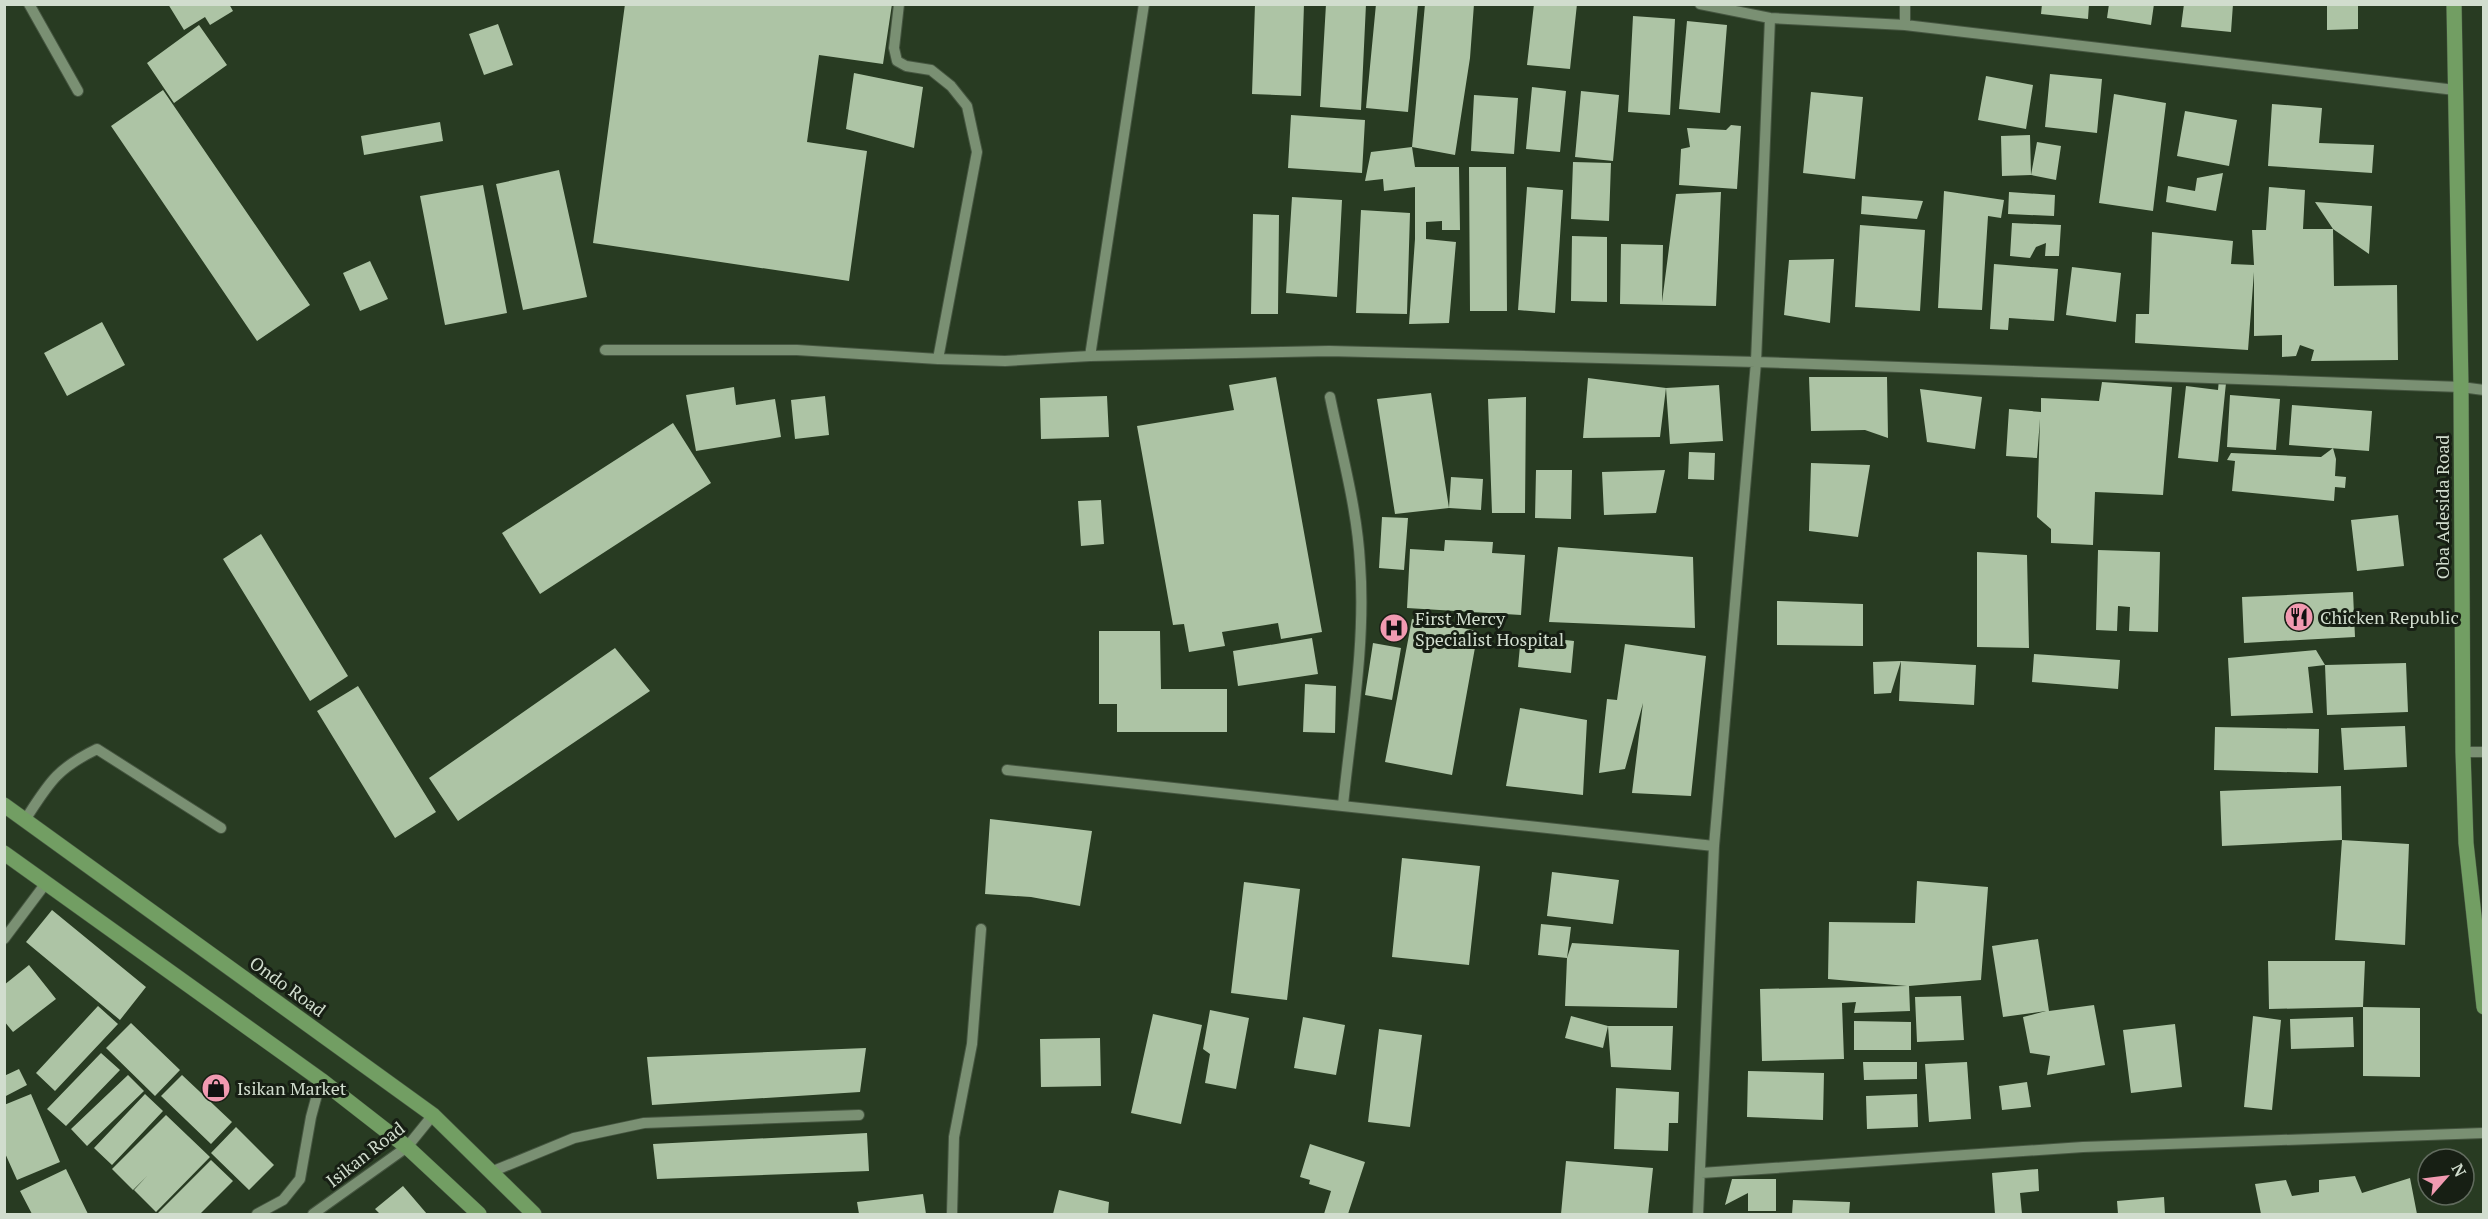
<svg xmlns="http://www.w3.org/2000/svg" width="2488" height="1219" font-family="'PT Serif',serif">
<style>
.building{fill:#adc4a5}
.lines{fill:none;stroke-linecap:round;stroke-linejoin:round}
.minor-casing{stroke:#465641;stroke-width:12}
.major-casing{stroke:#465641;stroke-width:16}
.minor{stroke:#7a9073;stroke-width:10}
.major{stroke:#729e63;stroke-width:15}
.labels{text-anchor:middle;dominant-baseline:central;stroke-width:6;stroke-linejoin:round;paint-order:stroke}
.street-label{font-size:18px;fill:#d1ddce;stroke:#171f14}
.poi-label{font-size:18px;fill:#d1ddce;stroke:#171f14;text-anchor:start}
</style>
<rect width="100%" height="100%" fill="#283b22"/>
<path class="building" d="M168 4H229L233 11 210 25 205 17 184 30Z
M625 4H892L883 64 819 55 807 142 867 151 849 281 593 243Z
M1255 4H1304L1301 96 1252 94Z
M1326 4H1366L1361 110 1320 107Z
M1376 4H1418L1408 112 1366 108Z
M1425 4H1474L1470 58 1455 155 1412 147Z
M1534 4H1577L1570 69 1527 65Z
M2042 4H2089L2088 19 2041 14Z
M2109 4H2154L2151 25 2107 18Z
M2184 4H2233L2231 32 2181 27Z
M2327 4H2358V29L2327 30Z
M1633 16 1675 19 1670 115 1628 112Z
M1687 21 1727 25 1720 113 1679 109Z
M498 24 513 65 484 75 469 34Z
M199 25 227 65 174 103 147 63Z
M854 73 923 87 914 148 846 129Z
M2050 74 2102 79 2097 133 2045 127Z
M1986 76 2033 85 2026 129 1978 120Z
M1532 87 1566 91 1560 152 1526 149Z
M163 90 310 305 257 341 111 126Z
M1581 91 1619 95 1613 161 1575 157Z
M1811 92 1863 97 1855 179 1803 173Z
M2114 94 2166 103 2153 211 2099 203Z
M1474 95 1518 98 1514 154 1471 151Z
M2272 104 2322 108 2319 143 2374 145 2372 173 2268 166Z
M2185 111 2237 120 2229 166 2177 156Z
M1291 115 1365 120 1362 173 1288 168Z
M440 122 443 141 364 155 361 136Z
M1731 125 1741 126 1737 189 1679 185 1681 149 1690 147 1687 128 1726 130Z
M2030 135 2031 175 2002 176 2001 136Z
M2037 142 2061 146 2056 180 2031 175Z
M1412 147 1415 167H1459L1460 230H1442V221L1426 222V239L1456 242 1449 323 1409 324 1415 239V187L1384 191 1383 179 1365 181 1371 152Z
M1573 162 1611 163 1609 221 1571 219Z
M1469 167H1506L1507 311H1470Z
M559 170 587 297 523 310 496 184Z
M2223 173 2216 211 2166 202 2168 186 2195 191 2197 178Z
M483 185 507 313 445 325 420 196Z
M1527 187 1563 190 1555 313 1518 310Z
M2269 187 2305 190 2303 229H2333L2315 202 2372 206 2369 254 2333 229 2334 286 2397 285 2398 360 2311 361 2314 350 2300 345 2296 356 2282 357V335L2254 336V272L2248 350 2135 343 2136 314H2149L2152 232 2233 241 2231 264 2254 265 2252 230H2266Z
M1944 191 2004 200 2001 218 1988 216 1982 310 1938 308Z
M1721 192 1716 306 1620 304 1621 244 1663 245 1662 302 1676 194Z
M2009 192 2055 195 2054 216 2008 214Z
M1862 196 1923 201 1917 219 1861 214Z
M1292 197 1342 200 1337 297 1286 293Z
M1361 210 1410 213 1407 314 1356 313Z
M1253 214 1279 215 1278 314H1251Z
M2012 223 2061 225 2059 256H2045L2046 243 2036 247 2030 258 2010 256Z
M1860 225 1925 230 1920 311 1855 307Z
M1572 236 1607 237V302L1571 301Z
M1834 259 1830 323 1784 315 1789 260Z
M370 261 388 299 360 311 343 273Z
M1994 264 2058 269 2054 321 2009 318 2008 330 1990 329Z
M2072 267 2121 273 2116 322 2066 315Z
M102 322 125 365 67 396 44 353Z
M1276 377 1322 632 1281 639 1278 623 1222 632 1225 646 1189 652 1184 624 1173 625 1137 426 1234 410 1229 385Z
M1809 377H1887L1888 438 1865 430 1811 431Z
M1588 378 1666 388 1719 385 1723 441 1670 444 1666 388 1660 437 1583 438Z
M2219 379 2226 383 2218 462 2178 458 2186 386 2218 390Z
M2102 382 2172 387 2163 495 2095 492 2093 545 2051 543V529L2037 517 2040 419 2037 458 2006 456 2009 409 2041 412V398L2099 401Z
M734 387 736 405 775 399 781 437 696 451 686 395Z
M1920 389 1982 397 1975 449 1927 442Z
M1431 393 1449 508 1395 514 1377 399Z
M2230 395 2280 399 2276 450 2227 447Z
M825 396 829 435 795 439 791 400Z
M1107 396 1109 437 1041 439 1040 398Z
M1526 397 1525 513H1492L1488 399Z
M2292 405 2372 411 2369 451 2289 445Z
M673 423 711 483 540 594 502 533Z
M2333 448 2336 459 2335 476 2346 477 2345 488 2335 487 2334 501 2232 491 2235 461 2227 460 2231 453 2321 457Z
M1689 452 1715 453 1714 480 1688 479Z
M1811 463 1870 465 1858 537 1809 531Z
M1536 470H1572L1571 519 1535 518Z
M1665 470 1656 513 1604 515 1602 472Z
M1451 477 1483 479 1481 510 1449 508Z
M1101 500 1104 544 1081 546 1078 501Z
M2398 515 2404 566 2357 571 2351 520Z
M1382 517 1408 518 1404 570 1379 568Z
M261 534 348 676 310 701 223 559Z
M1445 540 1493 542 1492 553 1525 555 1521 615 1407 608 1410 549 1444 551Z
M1558 547 1693 557 1695 628 1549 622Z
M2098 550 2160 552 2158 632 2129 631 2130 607 2118 606 2117 631 2096 630Z
M1977 552 2027 555 2029 648 1977 647Z
M2353 592 2355 637 2244 643 2242 597Z
M1777 601 1863 604V646L1777 645Z
M1412 619 1478 631 1452 775 1385 762Z
M1099 631H1160L1161 689H1227V732H1117V704H1099Z
M1521 635 1574 641 1571 673 1518 667Z
M1312 638 1318 674 1238 686 1233 651Z
M1373 643 1401 648 1392 700 1365 695Z
M1625 644 1706 656 1691 796 1632 793 1643 703 1625 769 1599 773 1607 699 1617 700Z
M615 648 650 691 458 821 429 778Z
M2316 650 2325 665 2308 667 2313 713 2231 716 2228 658Z
M2034 654 2120 660 2118 689 2032 682Z
M1901 661 1891 693 1874 694 1873 662Z
M1901 661 1976 665 1974 705 1899 701Z
M2406 663 2408 712 2327 715 2325 665Z
M1305 684 1336 686 1335 733 1303 732Z
M358 686 436 812 395 838 317 711Z
M1520 708 1587 720 1583 795 1506 786Z
M2405 726 2407 767 2344 770 2341 728Z
M2215 727 2319 729 2318 773 2214 770Z
M2341 786 2342 840 2222 846 2220 791Z
M990 819 1092 831 1080 906 1031 897 985 894Z
M2342 840 2409 844 2405 945 2335 940Z
M1402 858 1480 866 1469 965 1392 957Z
M1552 872 1619 880 1613 924 1547 916Z
M1917 881 1988 887 1981 980 1909 986 1910 1011 1854 1013 1856 1002 1842 1003 1844 1059 1762 1061 1760 989 1907 986 1828 979 1829 922 1915 923Z
M1244 882 1300 889 1287 1000 1231 993Z
M52 910 146 987 120 1020 26 942Z
M1541 924 1571 927 1567 958 1572 943 1679 950 1677 1008 1565 1006 1567 958 1538 955Z
M2038 939 2049 1011 2094 1005 2105 1065 2047 1075 2050 1056 2030 1053 2023 1017 2046 1011 2003 1017 1992 946Z
M2268 961H2365L2363 1007 2269 1009Z
M29 965 56 999 13 1032 4 1021V985Z
M1961 996 1964 1040 1917 1042 1915 997Z
M98 1006 118 1024 55 1091 36 1073Z
M2363 1007 2420 1008V1077L2363 1076Z
M1210 1010 1249 1018 1236 1089 1205 1083 1210 1054 1203 1049Z
M1153 1014 1202 1025 1181 1124 1131 1113Z
M1571 1016 1608 1026H1673L1671 1070 1611 1067 1608 1026 1603 1048 1565 1038Z
M2253 1016 2281 1020 2272 1110 2244 1107Z
M1303 1017 1345 1025 1336 1075 1294 1068Z
M2353 1017 2354 1047 2291 1049 2290 1019Z
M1854 1021 1911 1022V1050H1854Z
M131 1023 180 1070 155 1096 106 1048Z
M2175 1024 2182 1087 2131 1093 2123 1030Z
M1379 1029 1422 1035 1410 1127 1368 1122Z
M1100 1038 1101 1086 1041 1087 1040 1039Z
M866 1048 860 1092 652 1105 647 1057Z
M101 1053 120 1070 66 1126 47 1109Z
M1863 1062H1917V1079L1864 1080Z
M1967 1062 1971 1119 1929 1122 1925 1064Z
M19 1069 27 1085 4 1097V1076Z
M1748 1071 1824 1073 1823 1120 1747 1117Z
M128 1075 144 1091 87 1146 71 1129Z
M182 1075 232 1122 211 1144 161 1096Z
M2027 1082 2031 1107 2002 1110 1999 1086Z
M1616 1088 1679 1092 1678 1123H1669L1668 1151 1614 1149Z
M31 1094 60 1162 17 1180 4 1151V1105Z
M145 1094 163 1111 112 1165 94 1148Z
M1917 1094 1918 1127 1867 1129 1866 1096Z
M166 1115 210 1157 156 1212 134 1190 147 1176 133 1190 112 1169Z
M236 1127 274 1165 249 1190 211 1153Z
M867 1133 869 1171 657 1179 653 1144Z
M1310 1144 1365 1162 1348 1214H1324L1331 1191 1309 1184 1310 1180 1300 1177Z
M211 1160 233 1181 200 1214H157Z
M1566 1161 1653 1168 1648 1214H1561Z
M66 1169 88 1214H32L20 1191Z
M2038 1169 2039 1191 2020 1193 2022 1214H1995L1992 1173Z
M2355 1176 2362 1193 2410 1178 2417 1214H2261L2255 1184 2286 1180 2292 1196 2319 1192V1180Z
M1732 1179H1776V1211H1748V1193L1725 1205Z
M403 1186 427 1214H380L375 1209Z
M1059 1190 1109 1202 1108 1214H1053Z
M923 1194 926 1214H859L857 1202Z
M2164 1197 2165 1214H2118L2117 1201Z
M1793 1200 1850 1202 1849 1214H1792Z"/>
<g class="lines">
<g class="minor-casing">
<path id="minor" d="M29 4 78 91
M899 4 894 48 897 61 906 66 931 70 951 86 967 106 977 152 938 359
M1700 4 1770 18 1905 25 2455 90
M1905 25V4
M605 350H797L938 359 1005 361 1090 356 1329 351 1756 362 2461 387 2484 390
M1090 356 1144 4
M1330 397C1341 451 1357 507 1360 563 1366 644 1351 726 1343 805
M2463 752H2484
M1007 770 1714 846
M25 820C49 783 56 769 97 749L221 828
M4 939 46 883
M491 1172 574 1138 644 1123 859 1115
M1701 1173 2083 1147 2484 1133
M257 1214 283 1200 300 1179 311 1117 321 1080
M313 1214 407 1147 433 1115
M952 1214 954 1137 972 1044 981 929
M1698 1214 1714 846 1756 362 1770 18"/>
</g>
<g class="major-casing">
<path id="major" d="M2454 4 2461 387 2463 752 2466 843 2484 1007
M4 805 433 1115 534 1214
M4 853 321 1080 407 1147 479 1214"/>
</g>
<use href="#minor" class="minor"/>
<use href="#major" class="major"/>
</g>
<defs>
<g id="restaurant-disc" transform="scale(1.5)"><circle r="9.5" fill="#f19ab1" stroke="#171f14"/><path d="M-5-6h1v4h1v-4h1v4h1v-4h1v5L-1.5 .5V6h-2V.5L-5-1ZM5-6V6H3V1.5H1.5Q1.5-4 5-6Z" fill="#111"/></g>
<g id="hospital-disc" transform="scale(1.5)"><circle r="9.5" fill="#f19ab1" stroke="#171f14"/><path d="M-5-5h3v3.5h4V-5h3V5h-3V1.5h-4V5h-3Z" fill="#111"/></g>
<g id="shop-disc" transform="scale(1.5)"><circle r="9.5" fill="#f19ab1" stroke="#171f14"/><path d="M-5-2.5h2.3a2.7 3.5 0 0 1 5.4 0H5L5.5 6h-11ZM-1.5-2.5h3a1.5 2.3 0 0 0-3 0Z" fill="#111"/></g>
</defs>
<g fill-rule="evenodd">
<use href="#restaurant-disc" x="2299" y="617"/>
<use href="#hospital-disc" x="1394" y="628"/>
<use href="#shop-disc" x="216" y="1088"/>
</g>
<g class="labels">
<g class="street-label">
<text transform="translate(2442 507) rotate(-90)">Oba Adesida Road</text>
<text transform="translate(288 986) rotate(36)">Ondo Road</text>
<text transform="translate(365 1154) rotate(-38)">Isikan Road</text>
</g>
<g class="poi-label">
<text x="2320" y="617">Chicken Republic</text>
<text x="1415" y="618">First Mercy<tspan x="1415" dy="21">Specialist Hospital</tspan></text>
<text x="237" y="1088">Isikan Market</text>
</g>
</g>
<rect width="2488" height="1219" fill="none" stroke="#d1ddce" stroke-width="12"/>
<g transform="translate(2446 1177) rotate(62)"><circle r="28" fill="#171f14" stroke="#616b5e" stroke-width="1.5"/>
<path d="M0-4.5L10 22L0 15L-10 22Z" fill="#f19ab1"/>
<text y="-9" font-size="16" font-weight="bold" text-anchor="middle" fill="#d1ddce">N</text>
</g>
</svg>
